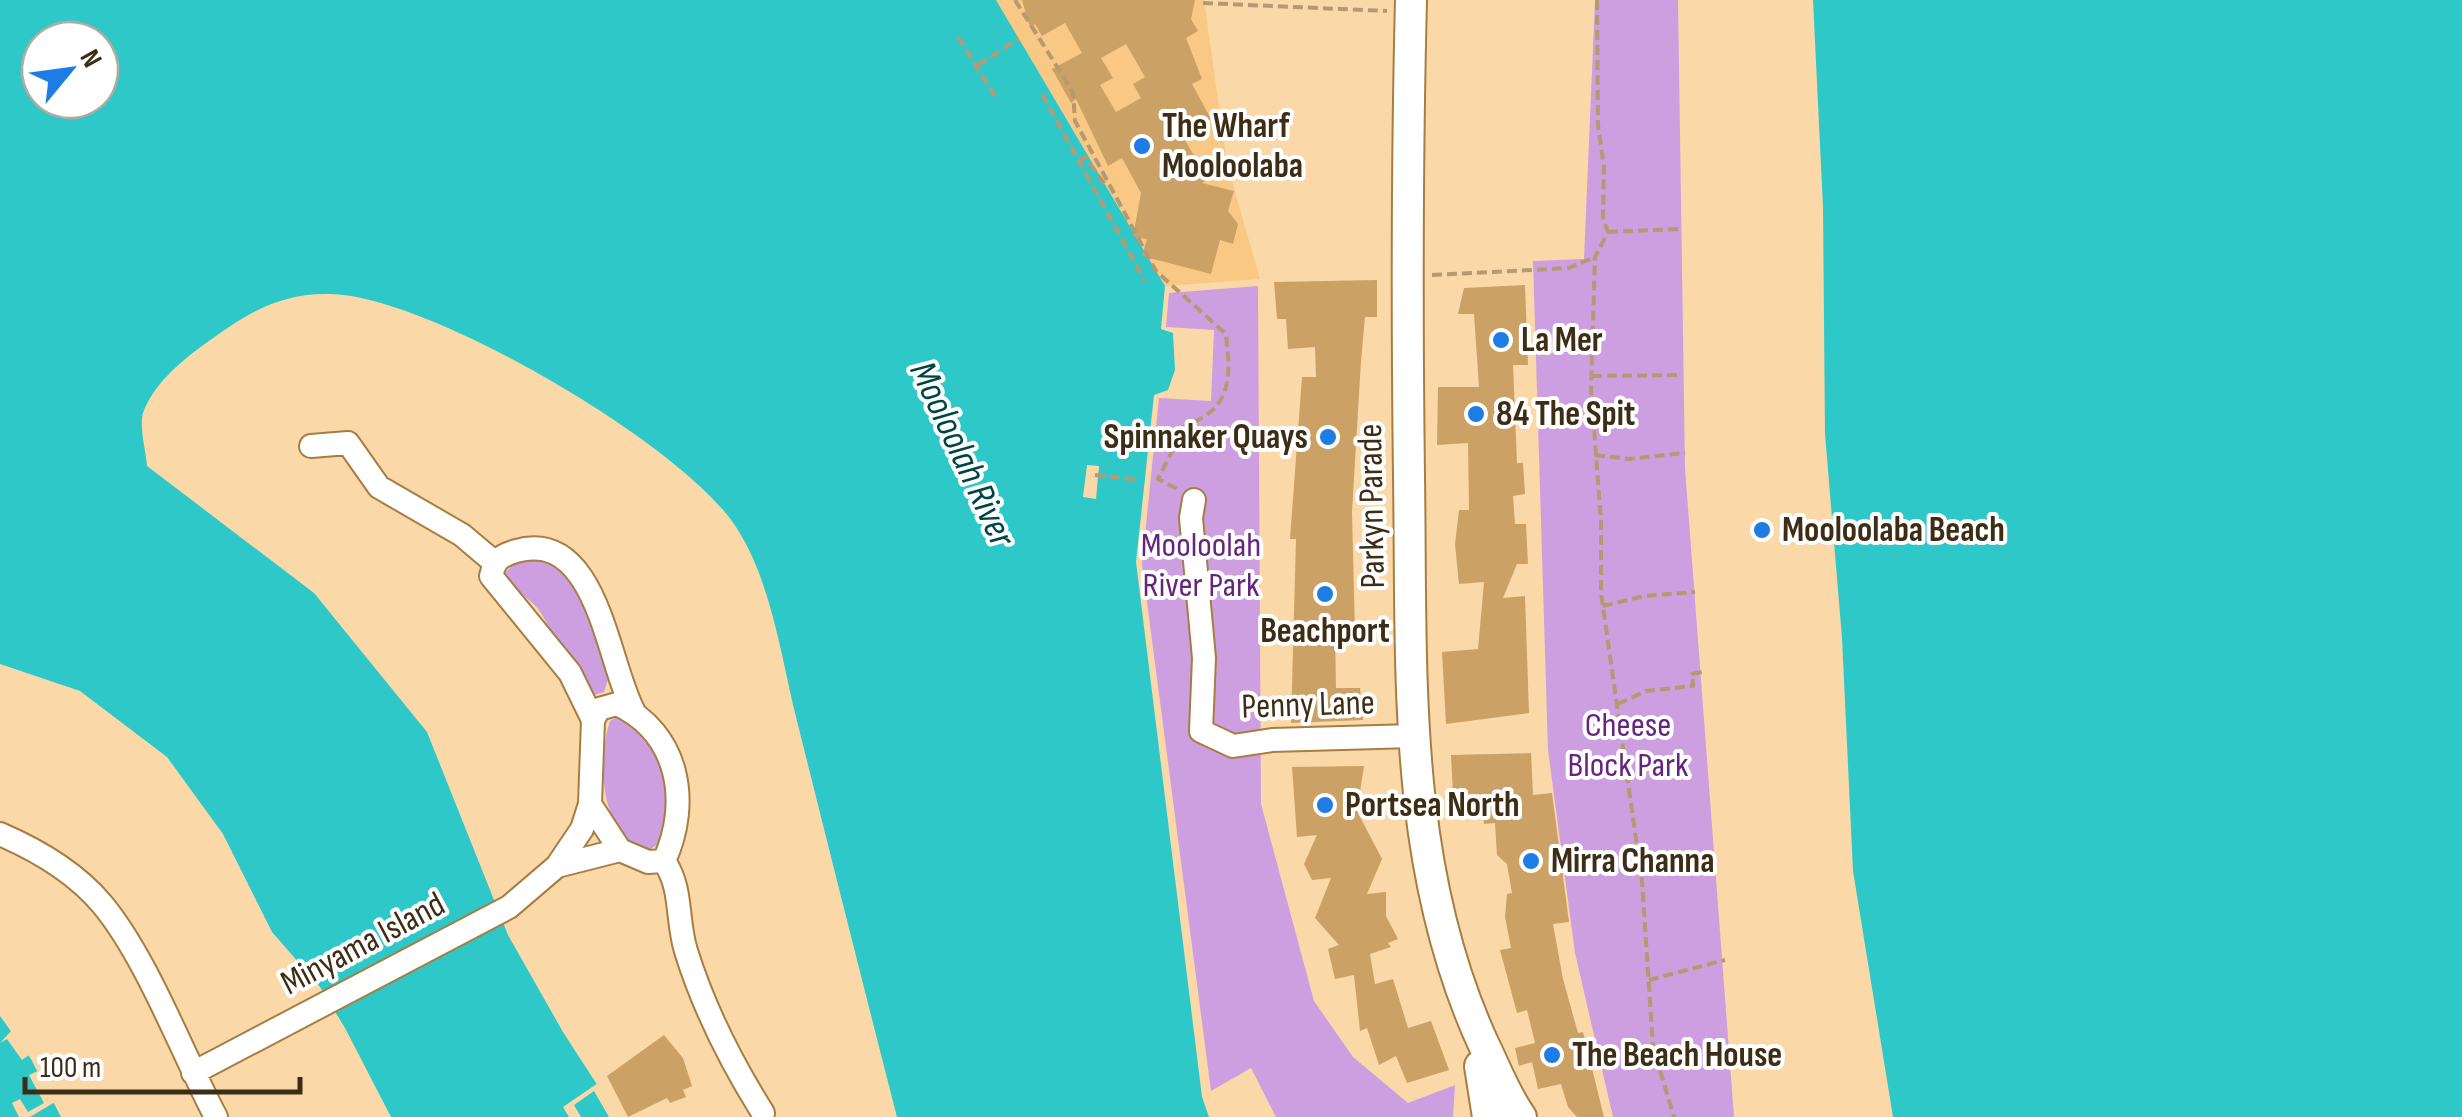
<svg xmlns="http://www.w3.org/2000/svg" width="2462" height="1117" font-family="'Sofia Sans Condensed',sans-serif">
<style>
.built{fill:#f8c884}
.green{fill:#cd9fe1}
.water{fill:#2fc8c9;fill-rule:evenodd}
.pier{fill:#fbd8a8}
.building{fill:#cba165;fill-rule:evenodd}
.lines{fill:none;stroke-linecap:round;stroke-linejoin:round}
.street-casing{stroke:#a67e42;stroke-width:26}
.secondary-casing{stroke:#a67e42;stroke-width:34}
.path{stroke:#b69972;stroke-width:4;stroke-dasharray:10 5;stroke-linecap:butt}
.street{stroke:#fff;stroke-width:22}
.secondary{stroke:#fff;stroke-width:30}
.poi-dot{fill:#1e7ce5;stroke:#fff;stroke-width:4}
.labels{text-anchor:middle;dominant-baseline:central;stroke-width:8;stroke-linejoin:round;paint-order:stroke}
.poi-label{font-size:35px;font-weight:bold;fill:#3e2d15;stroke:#fff;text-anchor:start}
.street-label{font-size:35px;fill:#3e2d15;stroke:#fff}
.park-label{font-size:35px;fill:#65247d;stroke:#fff}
.water-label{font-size:38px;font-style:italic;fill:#044;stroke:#fff}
</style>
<rect width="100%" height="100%" fill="#fbd8a8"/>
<path class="built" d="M996 0H1204L1227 164 1260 279 1165 286Z"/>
<path class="green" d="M1595 0H1678L1685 468 1734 1117H1613L1575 953 1548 750 1533 261 1584 259Z
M1258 286 1261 804 1314 1001 1353 1057 1408 1103 1455 1085 1453 1117H1276L1251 1068 1211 1091 1142 564 1159 398 1211 401 1214 330 1166 327 1169 293Z
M544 557 578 585 608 679 604 692 591 696 577 662C555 652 552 627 538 609 526 594 513 593 504 574L519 558Z
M621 715C665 755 675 785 660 843L644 853C600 832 597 762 610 721Z"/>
<path class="water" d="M0 0H996L1165 286 1161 329 1173 333 1175 370 1168 390 1154 395 1136 562 1202 1097 1209 1117H897C863 985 830 853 797 721 781 658 772 582 736 527 684 445 429 296 331 294 278 292 243 316 202 346 179 363 153 385 143 413 139 427 146 451 147 466L314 593 427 732 508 935 563 1032 618 1117H391L345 1028 320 987 272 932 223 834 167 757 80 691 0 664ZM40 40H100V100H40Z
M1813 0H2462V1117H1893L1853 871 1842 638 1825 434 1823 207Z
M0 1016 31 1059 61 1117H0Z"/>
<path class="pier" d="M1087 465 1099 466 1096 499 1083 497Z
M12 1030 32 1053 22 1060 7 1039 0 1043Z
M40 1070 55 1102 30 1117H19L12 1103 20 1099 28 1112 44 1103 29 1075Z
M601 1081 623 1117H609L594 1091 574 1105 581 1117H569L563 1107Z"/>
<path class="building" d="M1022 0H1195L1191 19 1198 31 1186 38 1202 79 1192 84 1211 119 1182 135 1199 164 1214 156 1222 171 1202 183 1234 191 1228 211 1238 224 1233 244 1220 240 1211 274 1142 256 1147 239 1133 237 1141 193 1122 158 1108 166 1076 99 1071 103 1052 69 1082 53 1065 23 1042 36 1035 24 1030 27ZM1126 44 1145 77 1133 84 1141 98 1116 112 1100 85 1113 78 1101 58Z
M1377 280V317H1365L1361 361 1352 512 1355 633H1335L1336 688H1360L1363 720 1291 723 1296 539H1290L1302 377H1316L1315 347 1288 349 1286 319H1277L1274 282Z
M1525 285 1528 365H1513L1517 463H1523L1525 494 1513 496 1515 524H1526L1528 564H1517L1503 598 1525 596 1529 713 1446 724 1442 652 1478 649 1484 582 1459 584 1455 544 1459 510H1469L1468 443 1437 445 1438 387H1479L1474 314H1458L1464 288Z
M1531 753 1533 795 1552 793 1569 922 1553 924 1563 979 1578 1033 1583 1032 1604 1117H1577L1568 1107 1561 1084 1538 1089 1532 1062 1519 1066 1515 1048 1535 1043 1527 1010 1517 1013 1500 950 1511 948 1505 917 1507 894 1512 893 1507 864 1497 855 1495 823 1484 824 1480 794 1453 795 1451 755Z
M1364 766 1357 811 1382 859 1367 894 1386 892V916L1398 939 1388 943 1391 947 1370 954 1375 984 1393 979 1408 1028 1431 1021 1449 1070 1407 1083 1396 1056 1379 1065 1367 1028 1360 1031 1354 975 1335 979 1328 949 1339 945 1315 918 1331 878 1312 880 1304 864 1317 835 1297 837 1292 767Z
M664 1035 683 1058 692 1086 683 1090 686 1097 670 1103 667 1098 628 1117 607 1076Z"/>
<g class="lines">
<g class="street-casing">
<path id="street" d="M311 446 348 443 379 487 462 535 494 562
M1194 500 1191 518 1204 658 1201 731 1233 746 1272 740 1413 736
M593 720 599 709 617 704C679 733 691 802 664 861
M590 804 620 850
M0 834C37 850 76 873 102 904 147 958 182 1053 216 1117
M664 861C683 889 676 919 686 951 704 1009 731 1062 763 1113
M557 866 620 850 648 862 664 861
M193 1073 509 907 557 866 582 829 590 804 593 720 570 673 491 576C495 559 500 556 516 551 598 528 607 663 634 712"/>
</g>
<g class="secondary-casing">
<path id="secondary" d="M1411 0C1407 159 1407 318 1409 477 1412 669 1401 864 1483 1043 1495 1067 1505 1095 1521 1117
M1480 1066 1488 1117"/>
</g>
<path class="path" d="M1015 0 1073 92 1075 121 1156 271 1226 334C1231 380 1232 408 1185 426L1158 479 1177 489
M1597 0 1598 125 1604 167 1603 218 1608 232 1595 257 1591 389 1601 521V593L1642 881 1653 1047 1674 1117
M1203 3 1387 11
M958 37 995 96
M978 65 1019 39
M1042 94 1145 281
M1079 161 1085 157 1106 186
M1608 232 1678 229
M1432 275 1569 268 1595 257
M1592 376 1682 375
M1595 455 1628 459 1685 453
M1095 475 1140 480
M1603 606 1644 596 1695 592
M1618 704 1646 691 1693 686 1692 674 1702 672
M1642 869 1717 861
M1649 980 1725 960"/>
<use href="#street" class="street"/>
<use href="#secondary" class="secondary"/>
</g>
<g class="poi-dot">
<circle cx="1142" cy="146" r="10"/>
<circle cx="1501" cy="340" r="10"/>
<circle cx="1476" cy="414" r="10"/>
<circle cx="1328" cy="437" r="10"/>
<circle cx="1762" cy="530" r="10"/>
<circle cx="1325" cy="594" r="10"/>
<circle cx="1325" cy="805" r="10"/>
<circle cx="1531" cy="861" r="10"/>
<circle cx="1552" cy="1055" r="10"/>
</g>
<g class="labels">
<g class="poi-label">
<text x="1162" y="126">The Wharf<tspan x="1162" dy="40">Mooloolaba</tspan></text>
<text x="1521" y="340">La Mer</text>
<text x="1496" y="414">84 The Spit</text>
<text x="1308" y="437" text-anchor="end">Spinnaker Quays</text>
<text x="1782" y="530">Mooloolaba Beach</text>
<text x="1325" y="631" text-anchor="middle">Beachport</text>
<text x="1345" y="805">Portsea North</text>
<text x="1551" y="861">Mirra Channa</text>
<text x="1572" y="1055">The Beach House</text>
</g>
<g class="street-label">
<text transform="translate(1372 506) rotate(-91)">Parkyn Parade</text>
<text transform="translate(1308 705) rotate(-2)">Penny Lane</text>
<text transform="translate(363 944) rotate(-28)">Minyama Island</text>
</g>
<g class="park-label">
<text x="1201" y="545">Mooloolah<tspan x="1201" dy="40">River Park</tspan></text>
<text x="1628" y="725">Cheese<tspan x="1628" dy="40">Block Park</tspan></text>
</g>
<g class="water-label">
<text transform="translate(962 454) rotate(65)">Mooloolah River</text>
</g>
</g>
<g transform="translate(70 70) rotate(61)"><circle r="48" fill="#ffffff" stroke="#b2aba1" stroke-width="2.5"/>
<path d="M0-8L18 38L0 25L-18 38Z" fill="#1e7ce5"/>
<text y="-15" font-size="28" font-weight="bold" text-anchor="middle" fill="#3e2d15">N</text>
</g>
<path d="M25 1077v15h275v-15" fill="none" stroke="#3e2d15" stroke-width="5"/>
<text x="40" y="1077" font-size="30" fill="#3e2d15" stroke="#ffffff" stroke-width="8" paint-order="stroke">100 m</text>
</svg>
